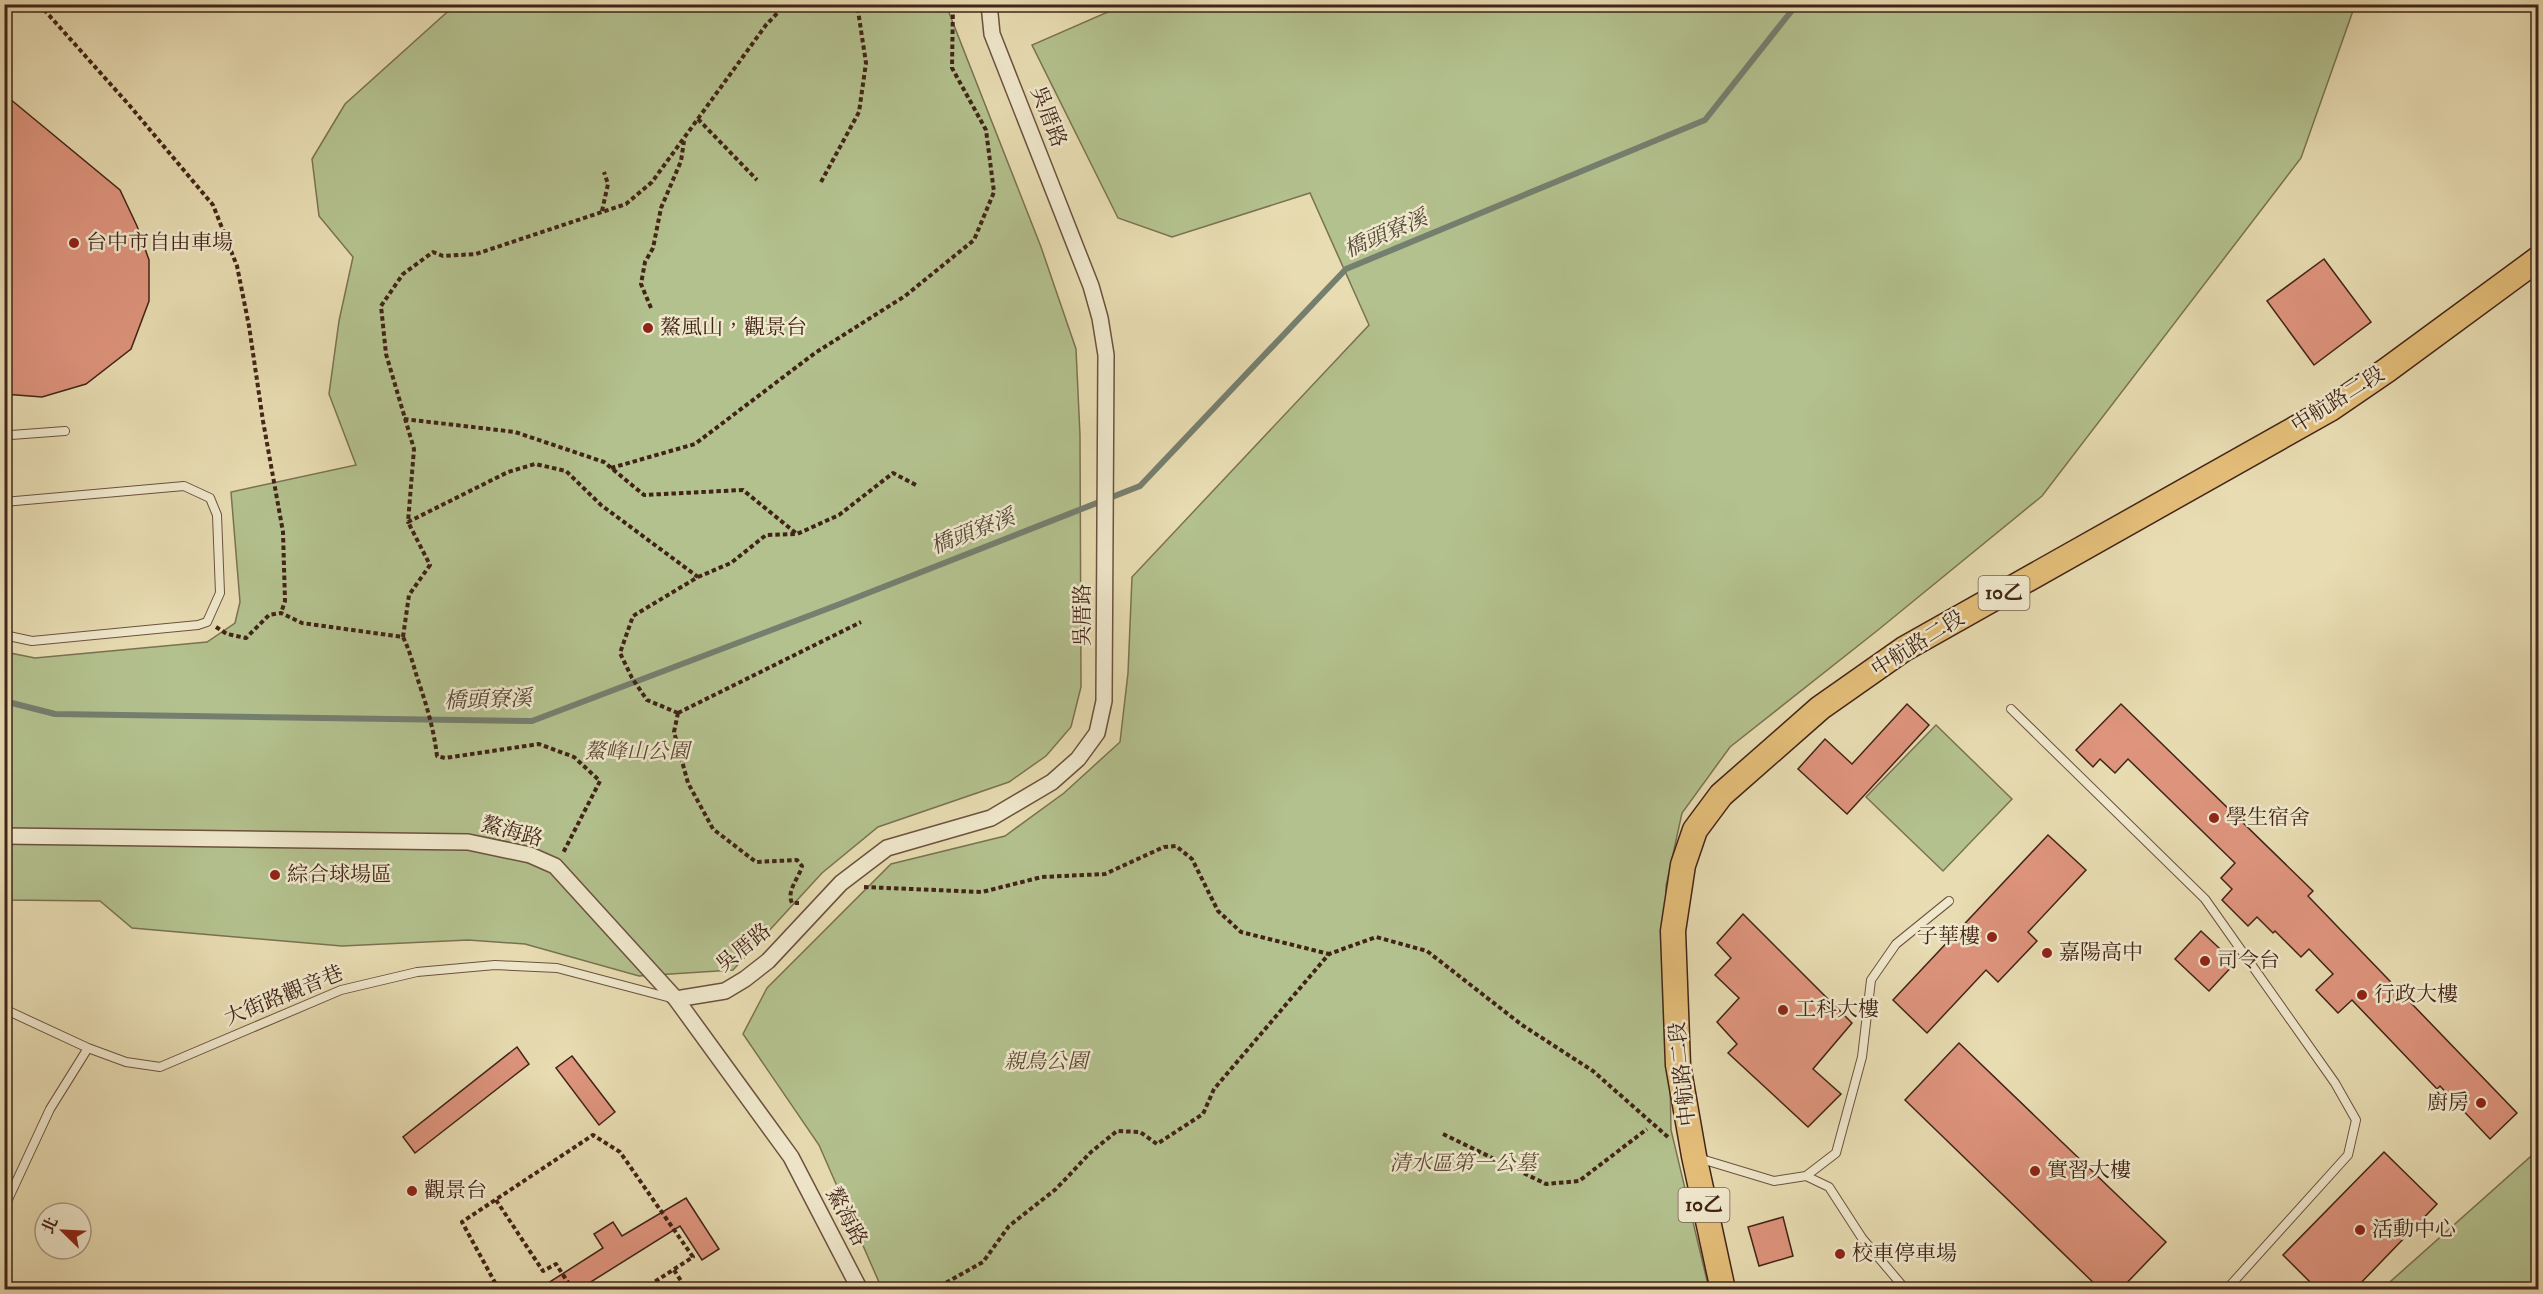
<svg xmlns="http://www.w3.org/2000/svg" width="2543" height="1294" font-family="'IM FELL DW Pica','Noto Serif TC',serif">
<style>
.green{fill:#b3c18e;stroke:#7a7252;stroke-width:1.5}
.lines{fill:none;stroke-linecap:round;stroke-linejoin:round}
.stream{stroke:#757f6f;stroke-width:6}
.building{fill:#de947d;stroke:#422417;stroke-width:1.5}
.lane-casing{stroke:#6c523e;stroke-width:10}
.street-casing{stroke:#6c523e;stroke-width:18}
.primary-casing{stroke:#422417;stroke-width:27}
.path{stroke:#422417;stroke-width:4;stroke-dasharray:4.5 3;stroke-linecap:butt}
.lane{stroke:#f0e8cd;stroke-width:8}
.street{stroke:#f0e8cd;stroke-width:15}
.primary{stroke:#e4be79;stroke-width:24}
.poi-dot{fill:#8f2418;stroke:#f0e8cd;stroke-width:2}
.labels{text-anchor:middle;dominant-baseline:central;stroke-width:5;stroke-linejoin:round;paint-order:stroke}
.shield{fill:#f0e8cd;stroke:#765f4e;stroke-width:1.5}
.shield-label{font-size:20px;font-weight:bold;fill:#422417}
.street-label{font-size:21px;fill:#422417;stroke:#f0e8cd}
.poi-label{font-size:21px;fill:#422417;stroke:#f0e8cd;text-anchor:start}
.park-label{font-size:21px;font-style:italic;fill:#5e4b35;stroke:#f0e8cd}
.water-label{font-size:22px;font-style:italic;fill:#574a3c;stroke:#f0e8cd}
</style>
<rect width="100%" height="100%" fill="#e8dcb2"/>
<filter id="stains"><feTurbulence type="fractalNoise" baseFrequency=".00333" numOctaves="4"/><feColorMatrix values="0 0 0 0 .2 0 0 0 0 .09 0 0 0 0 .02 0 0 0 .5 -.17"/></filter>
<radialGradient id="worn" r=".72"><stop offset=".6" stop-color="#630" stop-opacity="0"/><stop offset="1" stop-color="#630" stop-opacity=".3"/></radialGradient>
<path class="green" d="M1126 4 2355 5 2301 158 2042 496 1878 630 1730 747 1682 813 1666 886 1671 1130 1709 1289H882L819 1145 743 1034 767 988 891 864 1005 836 1064 793 1120 742 1128 673 1132 577 1369 325 1310 193 1172 237 1118 218 1032 45Z
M455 5H946L1041 247 1076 349 1080 435 1081 687 1071 727 1046 756 1009 782 878 827 822 873 733 970 639 976 525 944 468 940 342 946 132 928 100 901 5 900V652L35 658 207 642 235 623 240 602 231 492 356 465 329 394 339 321 353 257 319 216 312 159 345 104Z
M1936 725 2012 799 1943 871 1866 797Z
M2538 1150V1289H2382Z"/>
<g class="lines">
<path class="stream" d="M4 701 55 714 532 721 840 604 1140 486 1346 269 1705 120 1797 4"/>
</g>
<path class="building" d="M4 94 120 190 137 226 149 260V301L131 349 86 384 42 397 4 394Z
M2324 259 2371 322 2314 365 2267 301Z
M1907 704 1929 725 1847 814 1798 769 1825 739 1852 764Z
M2121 704 2313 891 2308 896 2517 1113 2490 1139 2440 1086 2437 1089 2352 1000 2338 1013 2316 990 2333 974 2309 949 2301 957 2275 931 2273 933 2257 917 2248 926 2222 900 2232 889 2221 878 2235 863 2128 759 2115 773 2100 759 2093 767 2076 750Z
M2048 835 2086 870 2028 932 2037 941 1998 982 1986 970 1927 1033 1893 1000Z
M1743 914 1852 1023 1813 1069 1841 1094 1808 1127 1728 1053 1737 1044 1717 1022 1739 998 1715 975 1731 958 1717 943Z
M2201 931 2235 963 2209 991 2175 959Z
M1959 1043 2166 1242 2120 1290H2101L1905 1100Z
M517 1047 529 1064 415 1153 403 1137Z
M572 1056 615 1112 599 1125 556 1068Z
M2384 1152 2437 1204 2354 1290H2318L2283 1255Z
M686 1198 719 1249 702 1260 680 1226 578 1290H537L603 1248 594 1234 613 1222 622 1236Z
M1783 1217 1793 1256 1759 1266 1748 1227Z"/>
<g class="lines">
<g class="lane-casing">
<path id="lane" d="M4 440 11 435 65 431
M4 502 184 486 210 498 217 515 220 593 207 622 198 625 32 641 4 635
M2011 709 2205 899 2335 1083 2356 1120 2348 1155 2226 1290
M4 1009 88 1048 126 1062 160 1067 341 990 417 972 495 965 557 968 671 998
M1698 1158 1774 1181 1806 1176 1829 1187 1862 1238 1906 1290
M1806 1176 1836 1153 1862 1057 1871 980 1896 944 1949 901
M4 1208 50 1109 88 1048"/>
</g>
<g class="street-casing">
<path id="street" d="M4 836 468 842 530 855 555 866 676 999 791 1157 860 1290
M676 999 725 991 745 979 768 961 841 883 887 848 991 818 1052 782 1078 759 1097 733 1104 701 1106 355 1100 318 1091 286 992 34 989 4"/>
</g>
<g class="primary-casing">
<path id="primary" d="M1723 1290 1694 1156 1678 1065 1673 931 1683 865 1695 830 1721 795 1820 708 1904 649 2330 409 2387 370 2538 259"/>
</g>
<path class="path" d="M39 4 130 106 213 205 237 266 249 326 263 421 283 532 285 601 281 613
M698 119 757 180
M821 182 859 112 866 63 857 4
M602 211 608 184 604 172
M651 308 641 284 645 262 653 248 661 208 681 161 684 141
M404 419 515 432 604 462 644 495 743 490 797 534
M611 468 695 444 815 353 905 296 974 240 994 192 986 130 952 68 953 4
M698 577 731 563 766 535 797 534 839 515 893 473 916 485
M216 627 227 634 246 638 269 615 281 613 302 623 403 637C411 653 414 669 420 686 428 710 434 731 437 756L445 758 539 744 574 757 600 781 563 853
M403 637 409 595 430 565 408 522
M678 713 647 700 632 678 620 653 633 616 698 577 601 505 566 471 535 464 508 472 408 522 414 449 386 354 381 306 403 274 433 252 443 256 476 254 626 204 652 182 766 25 786 4
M678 713 674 732 688 783 713 829 756 862 797 860 802 866C799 878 786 891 792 903H799
M678 713 861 622
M864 887 982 892 1042 877 1105 874 1164 847 1176 846 1192 859 1218 911 1241 932 1329 954
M1443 1134 1546 1184 1579 1181 1647 1129
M496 1200 543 1271 556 1264 573 1290
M674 1270 687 1290
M499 1290 462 1222 593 1135 620 1152 693 1257 642 1290
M933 1290 983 1262 1009 1226 1056 1189 1091 1152 1117 1131 1140 1132 1157 1144 1203 1114 1214 1089 1329 954 1376 937 1427 951 1522 1025 1593 1071 1669 1138"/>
<use href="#lane" class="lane"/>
<use href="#street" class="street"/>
<use href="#primary" class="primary"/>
</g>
<g class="poi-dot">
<circle cx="74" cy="243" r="6"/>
<circle cx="648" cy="328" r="6"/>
<circle cx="2214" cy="818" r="6"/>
<circle cx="275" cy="875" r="6"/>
<circle cx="1992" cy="937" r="6"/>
<circle cx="2047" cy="953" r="6"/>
<circle cx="2205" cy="961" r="6"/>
<circle cx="2362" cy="995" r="6"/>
<circle cx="1783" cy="1010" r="6"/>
<circle cx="2481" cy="1103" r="6"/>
<circle cx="2035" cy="1171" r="6"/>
<circle cx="412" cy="1191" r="6"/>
<circle cx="2360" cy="1230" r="6"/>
<circle cx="1840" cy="1254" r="6"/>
</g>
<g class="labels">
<g class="shield">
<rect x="1978.5" y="576" width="51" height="34" rx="4.5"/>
<rect x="1678.5" y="1188" width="51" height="34" rx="4.5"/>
</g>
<g class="shield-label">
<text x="2004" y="593">10乙</text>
<text x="1704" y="1205">10乙</text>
</g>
<g class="street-label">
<text transform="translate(1048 117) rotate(69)">吳厝路</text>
<text transform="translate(2338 400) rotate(-32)">中航路二段</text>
<text transform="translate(1083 615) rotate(-90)">吳厝路</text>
<text transform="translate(1918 644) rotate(-32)">中航路二段</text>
<text transform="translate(512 832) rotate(15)">鰲海路</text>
<text transform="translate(744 948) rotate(-39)">吳厝路</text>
<text transform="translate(284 996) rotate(-22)">大街路觀音巷</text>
<text transform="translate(1683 1074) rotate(-96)">中航路二段</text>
<text transform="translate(846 1217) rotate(62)">鰲海路</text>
</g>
<g class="poi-label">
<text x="86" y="243">台中市自由車場</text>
<text x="660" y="328">鰲風山，觀景台</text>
<text x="2226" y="818">學生宿舍</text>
<text x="287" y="875">綜合球場區</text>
<text x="1980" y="937" text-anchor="end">子華樓</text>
<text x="2059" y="953">嘉陽高中</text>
<text x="2217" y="961">司令台</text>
<text x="2374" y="995">行政大樓</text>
<text x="1795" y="1010">工科大樓</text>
<text x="2469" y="1103" text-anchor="end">廚房</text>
<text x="2047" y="1171">實習大樓</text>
<text x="424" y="1191">觀景台</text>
<text x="2372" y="1230">活動中心</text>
<text x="1852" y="1254">校車停車場</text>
</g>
<g class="park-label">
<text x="637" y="752">鰲峰山公園</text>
<text x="1046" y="1062">親鳥公園</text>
<text x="1463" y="1164">清水區第一公墓</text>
</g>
<g class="water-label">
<text transform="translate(1386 234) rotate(-23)">橋頭寮溪</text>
<text transform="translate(973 532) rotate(-21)">橋頭寮溪</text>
<text transform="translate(488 700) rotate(-2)">橋頭寮溪</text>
</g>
</g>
<rect width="2543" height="1294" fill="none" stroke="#e8dcb2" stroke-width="24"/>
<rect x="6" y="6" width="2531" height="1282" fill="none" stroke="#422417" stroke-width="3"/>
<rect x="12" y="12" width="2519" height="1270" fill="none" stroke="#422417" stroke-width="1.5"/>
<g transform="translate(63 1231) rotate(294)"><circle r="28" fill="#f0e8cd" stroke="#aa9a84" stroke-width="1.5"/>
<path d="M0-4.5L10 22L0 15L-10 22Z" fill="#8f2418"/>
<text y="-9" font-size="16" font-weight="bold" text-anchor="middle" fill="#422417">北</text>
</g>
<rect width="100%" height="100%" filter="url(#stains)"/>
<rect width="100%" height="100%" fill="url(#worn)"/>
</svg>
